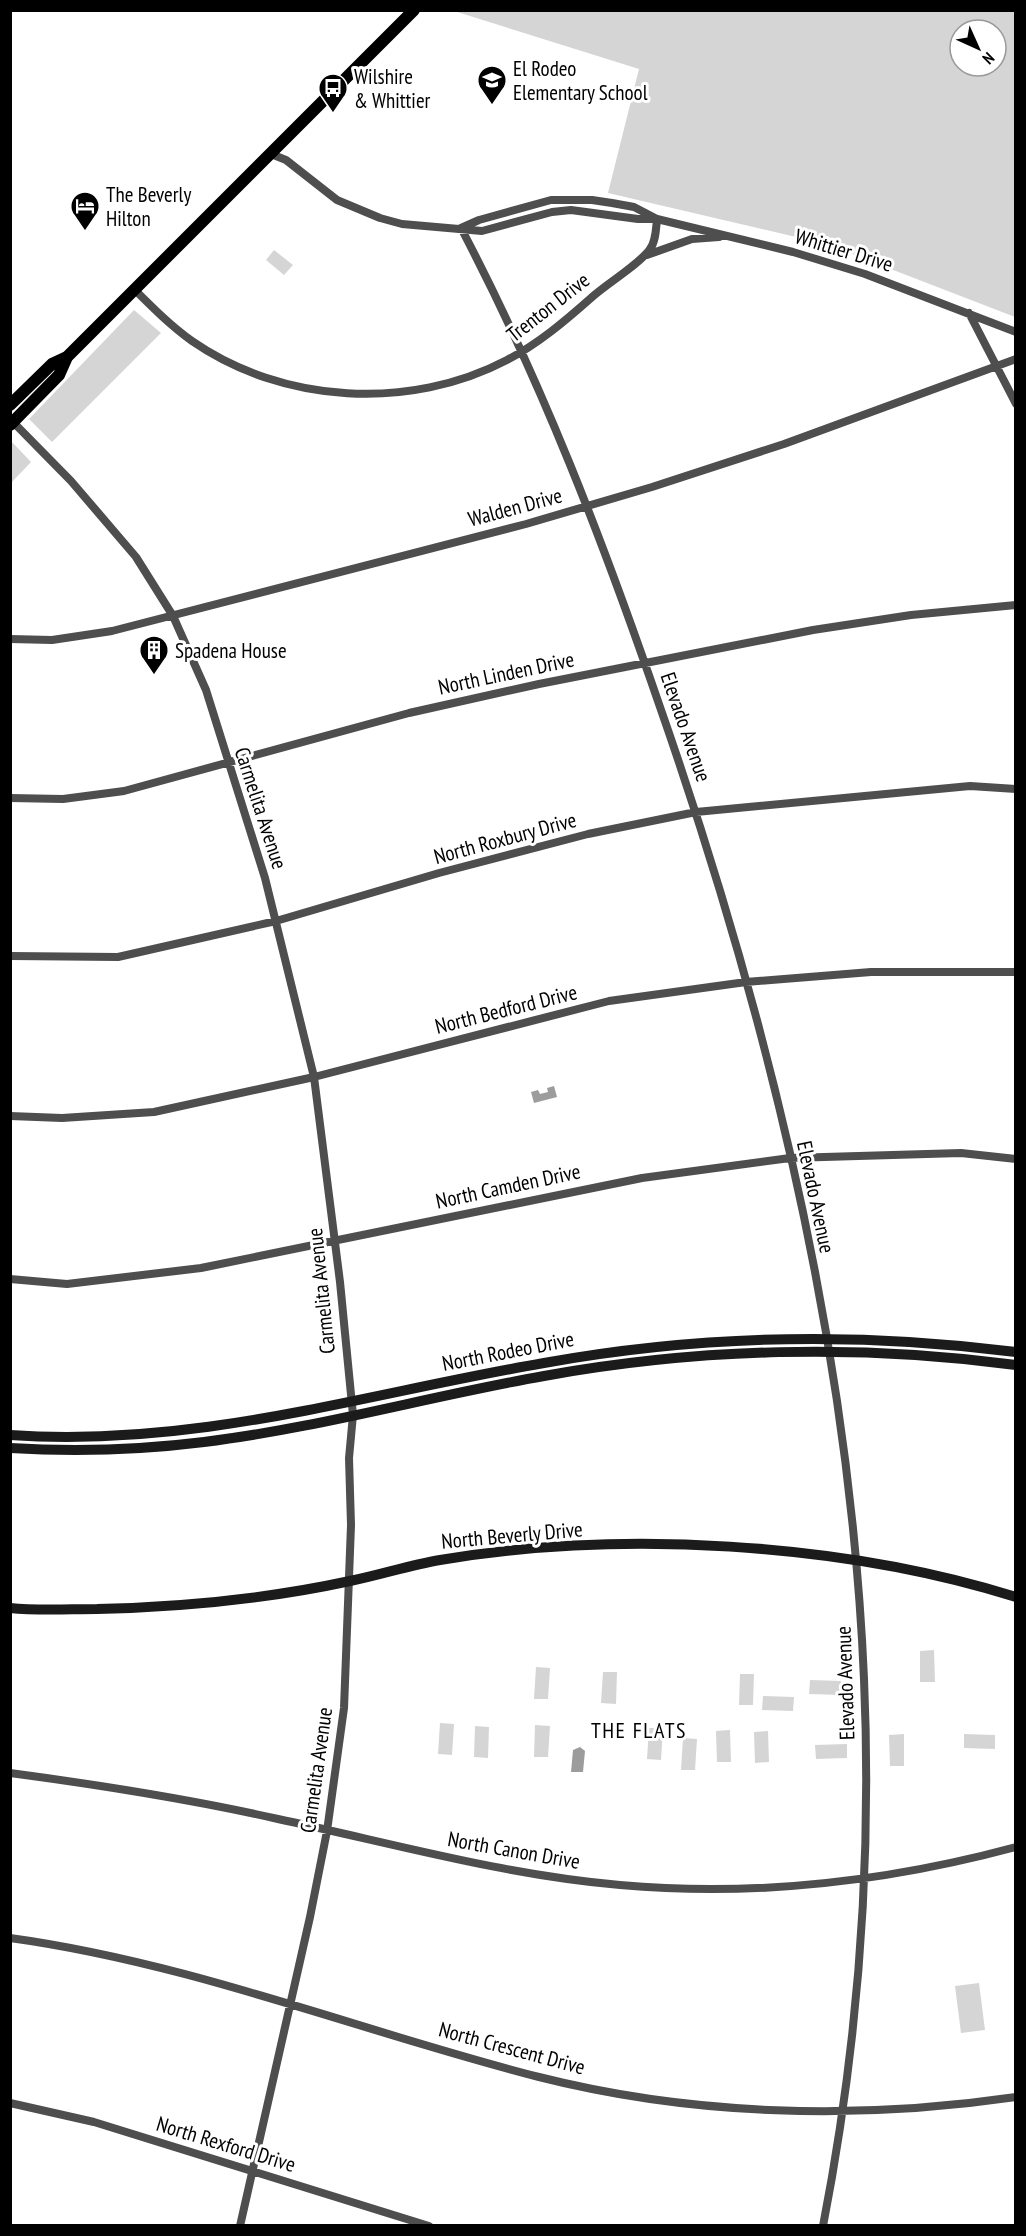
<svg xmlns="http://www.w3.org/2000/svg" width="1026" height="2236" font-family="'PT Sans Narrow',sans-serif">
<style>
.green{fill:#d5d5d5;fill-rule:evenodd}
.water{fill:#9c9c9c}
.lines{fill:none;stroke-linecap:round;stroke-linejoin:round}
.street{stroke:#4e4e4e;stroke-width:8}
.secondary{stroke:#1b1b1b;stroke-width:10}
.primary{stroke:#000;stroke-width:12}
.labels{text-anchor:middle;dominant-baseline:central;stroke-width:6;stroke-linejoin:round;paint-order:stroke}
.poi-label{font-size:21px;fill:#000;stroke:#fff;text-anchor:start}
.street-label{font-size:21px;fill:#000;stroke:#fff}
.neighbourhood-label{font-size:22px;letter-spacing:1.5px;fill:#000;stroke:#fff}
</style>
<rect width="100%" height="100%" fill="#fff"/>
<path class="green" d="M454 11H1015V317L826 244 608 193 639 69ZM960 30H996V66H960Z
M274 250 293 265 284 275 266 260Z
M134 310 161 333 52 442 29 419Z
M11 441 31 462 11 483H10Z
M934 1650 935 1682H920V1651Z
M536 1667 550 1668 548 1699H534Z
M603 1672H617L616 1704 601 1703Z
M740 1674H754L753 1705H739Z
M810 1680 841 1681 840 1695 809 1694Z
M763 1696 794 1697 793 1711 762 1710Z
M440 1723 454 1724 452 1755 438 1754Z
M535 1725 550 1726 548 1757H534Z
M475 1726 489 1727 488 1758 474 1757Z
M649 1728H663L661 1760 647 1759Z
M730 1730 731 1762H717L716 1731Z
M768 1731 769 1762 755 1763 754 1732Z
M904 1734V1766H890L889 1735Z
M964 1734 995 1735V1749L964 1748Z
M683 1738 697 1739 695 1770H681Z
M847 1744V1758L816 1759 815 1745Z
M979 1983 985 2030 961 2033 955 1986Z"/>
<path class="water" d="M554 1086 557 1097 534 1103 531 1092 538 1090 540 1094 548 1092 547 1088Z
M580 1747 585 1751 583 1772H571L573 1750Z"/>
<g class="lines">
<path class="street" d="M271 154 286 160 337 200 380 218 402 224 482 231 552 212 571 210 638 219H656
M461 228C542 382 604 544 660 707 768 1016 850 1351 864 1679 872 1862 858 2046 823 2226
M461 228 479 220 551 200H592L612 203 634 207 657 219 793 252 865 274 1016 332
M647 255 692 239 719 237
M135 290C153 308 171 326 192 341 283 404 410 411 507 360 538 344 565 321 591 298 606 284 640 264 650 249 656 241 656 228 657 219
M969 313 1016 404
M13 422 71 481 136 557 173 616 206 690 265 878 314 1077 340 1282 353 1415 349 1458 351 1525 344 1708 327 1831 310 1917 240 2226
M10 639 52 640 112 631 526 524 652 487 784 444 1016 359
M10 798 63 799 124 791 409 713 539 684 813 630 911 615 1016 605
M10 956 118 957 276 921 439 873 588 834 696 812 970 786 1016 789
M10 1116 62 1118 154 1112 314 1077 609 1001 746 982 871 972H1016
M10 1279 67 1284 201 1268 642 1178 790 1158 961 1153 1016 1159
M10 1773C100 1785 190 1799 278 1819 391 1843 504 1875 620 1885 753 1897 886 1882 1016 1847
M10 1938C192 1963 362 2032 539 2077 693 2116 859 2120 1016 2097
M10 2103 94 2122 429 2226"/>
<path class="secondary" d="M10 1435C197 1448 363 1394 544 1363 699 1335 859 1332 1016 1352
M10 1448C75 1452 140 1450 204 1442 318 1428 430 1396 544 1376 698 1348 860 1344 1016 1365
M10 1608C39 1611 69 1609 97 1609 182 1607 267 1599 350 1581 380 1575 410 1565 440 1560 620 1530 841 1542 1016 1597"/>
<path class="primary" d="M10 405 52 364 67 357 414 10
M10 425 59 375 67 357"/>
</g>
<defs>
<g id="school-pin" transform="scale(1.5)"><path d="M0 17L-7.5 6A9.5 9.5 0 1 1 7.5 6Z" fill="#000" stroke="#fff"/><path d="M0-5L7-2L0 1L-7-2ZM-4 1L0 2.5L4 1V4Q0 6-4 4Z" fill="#fff"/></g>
<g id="bus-pin" transform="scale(1.5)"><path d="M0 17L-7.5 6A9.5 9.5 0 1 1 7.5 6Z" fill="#000" stroke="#fff"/><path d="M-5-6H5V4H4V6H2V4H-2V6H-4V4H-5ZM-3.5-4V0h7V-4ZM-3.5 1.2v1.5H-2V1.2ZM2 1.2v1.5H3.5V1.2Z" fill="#fff"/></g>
<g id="hotel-pin" transform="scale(1.5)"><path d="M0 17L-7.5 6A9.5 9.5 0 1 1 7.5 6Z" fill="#000" stroke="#fff"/><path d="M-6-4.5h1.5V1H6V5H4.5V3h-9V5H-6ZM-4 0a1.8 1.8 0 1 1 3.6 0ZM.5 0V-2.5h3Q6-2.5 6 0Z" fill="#fff"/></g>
<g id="building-pin" transform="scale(1.5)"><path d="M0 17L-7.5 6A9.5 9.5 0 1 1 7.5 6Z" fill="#000" stroke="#fff"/><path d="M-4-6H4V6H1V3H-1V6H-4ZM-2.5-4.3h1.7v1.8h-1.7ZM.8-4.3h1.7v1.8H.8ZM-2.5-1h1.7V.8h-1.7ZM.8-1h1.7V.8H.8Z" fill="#fff"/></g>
</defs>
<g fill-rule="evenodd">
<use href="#school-pin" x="492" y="80"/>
<use href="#bus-pin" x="333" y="88"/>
<use href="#hotel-pin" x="85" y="206"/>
<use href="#building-pin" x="154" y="650"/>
</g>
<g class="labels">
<g class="poi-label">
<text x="513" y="68">El Rodeo<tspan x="513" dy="24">Elementary School</tspan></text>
<text x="354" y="76">Wilshire<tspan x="354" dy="24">&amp; Whittier</tspan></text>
<text x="106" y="194">The Beverly<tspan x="106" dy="24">Hilton</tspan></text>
<text x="175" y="650">Spadena House</text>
</g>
<g class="street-label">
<text transform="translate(844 250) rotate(17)">Whittier Drive</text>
<text transform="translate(548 307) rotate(-38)">Trenton Drive</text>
<text transform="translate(515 507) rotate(-15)">Walden Drive</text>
<text transform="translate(506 673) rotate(-12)">North Linden Drive</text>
<text transform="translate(686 727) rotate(71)">Elevado Avenue</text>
<text transform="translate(261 808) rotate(72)">Carmelita Avenue</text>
<text transform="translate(505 838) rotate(-15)">North Roxbury Drive</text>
<text transform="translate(506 1009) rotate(-14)">North Bedford Drive</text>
<text transform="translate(508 1186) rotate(-12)">North Camden Drive</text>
<text transform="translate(816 1197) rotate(78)">Elevado Avenue</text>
<text transform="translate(321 1291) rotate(-96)">Carmelita Avenue</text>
<text transform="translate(508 1351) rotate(-11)">North Rodeo Drive</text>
<text transform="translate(512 1535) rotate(-5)">North Beverly Drive</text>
<text transform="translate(845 1683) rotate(-92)">Elevado Avenue</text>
<text transform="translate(316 1770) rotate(-82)">Carmelita Avenue</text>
<text transform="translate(514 1850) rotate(10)">North Canon Drive</text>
<text transform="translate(512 2048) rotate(15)">North Crescent Drive</text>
<text transform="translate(226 2144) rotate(17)">North Rexford Drive</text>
</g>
<g class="neighbourhood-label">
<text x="639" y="1730">THE FLATS</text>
</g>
</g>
<rect width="1026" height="2236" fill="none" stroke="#000000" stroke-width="24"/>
<g transform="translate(978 48) rotate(135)"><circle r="28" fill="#ffffff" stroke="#999999" stroke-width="1.5"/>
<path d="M0-4.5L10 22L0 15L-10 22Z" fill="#000000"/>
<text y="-9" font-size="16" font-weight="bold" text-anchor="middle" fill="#000000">N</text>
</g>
</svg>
